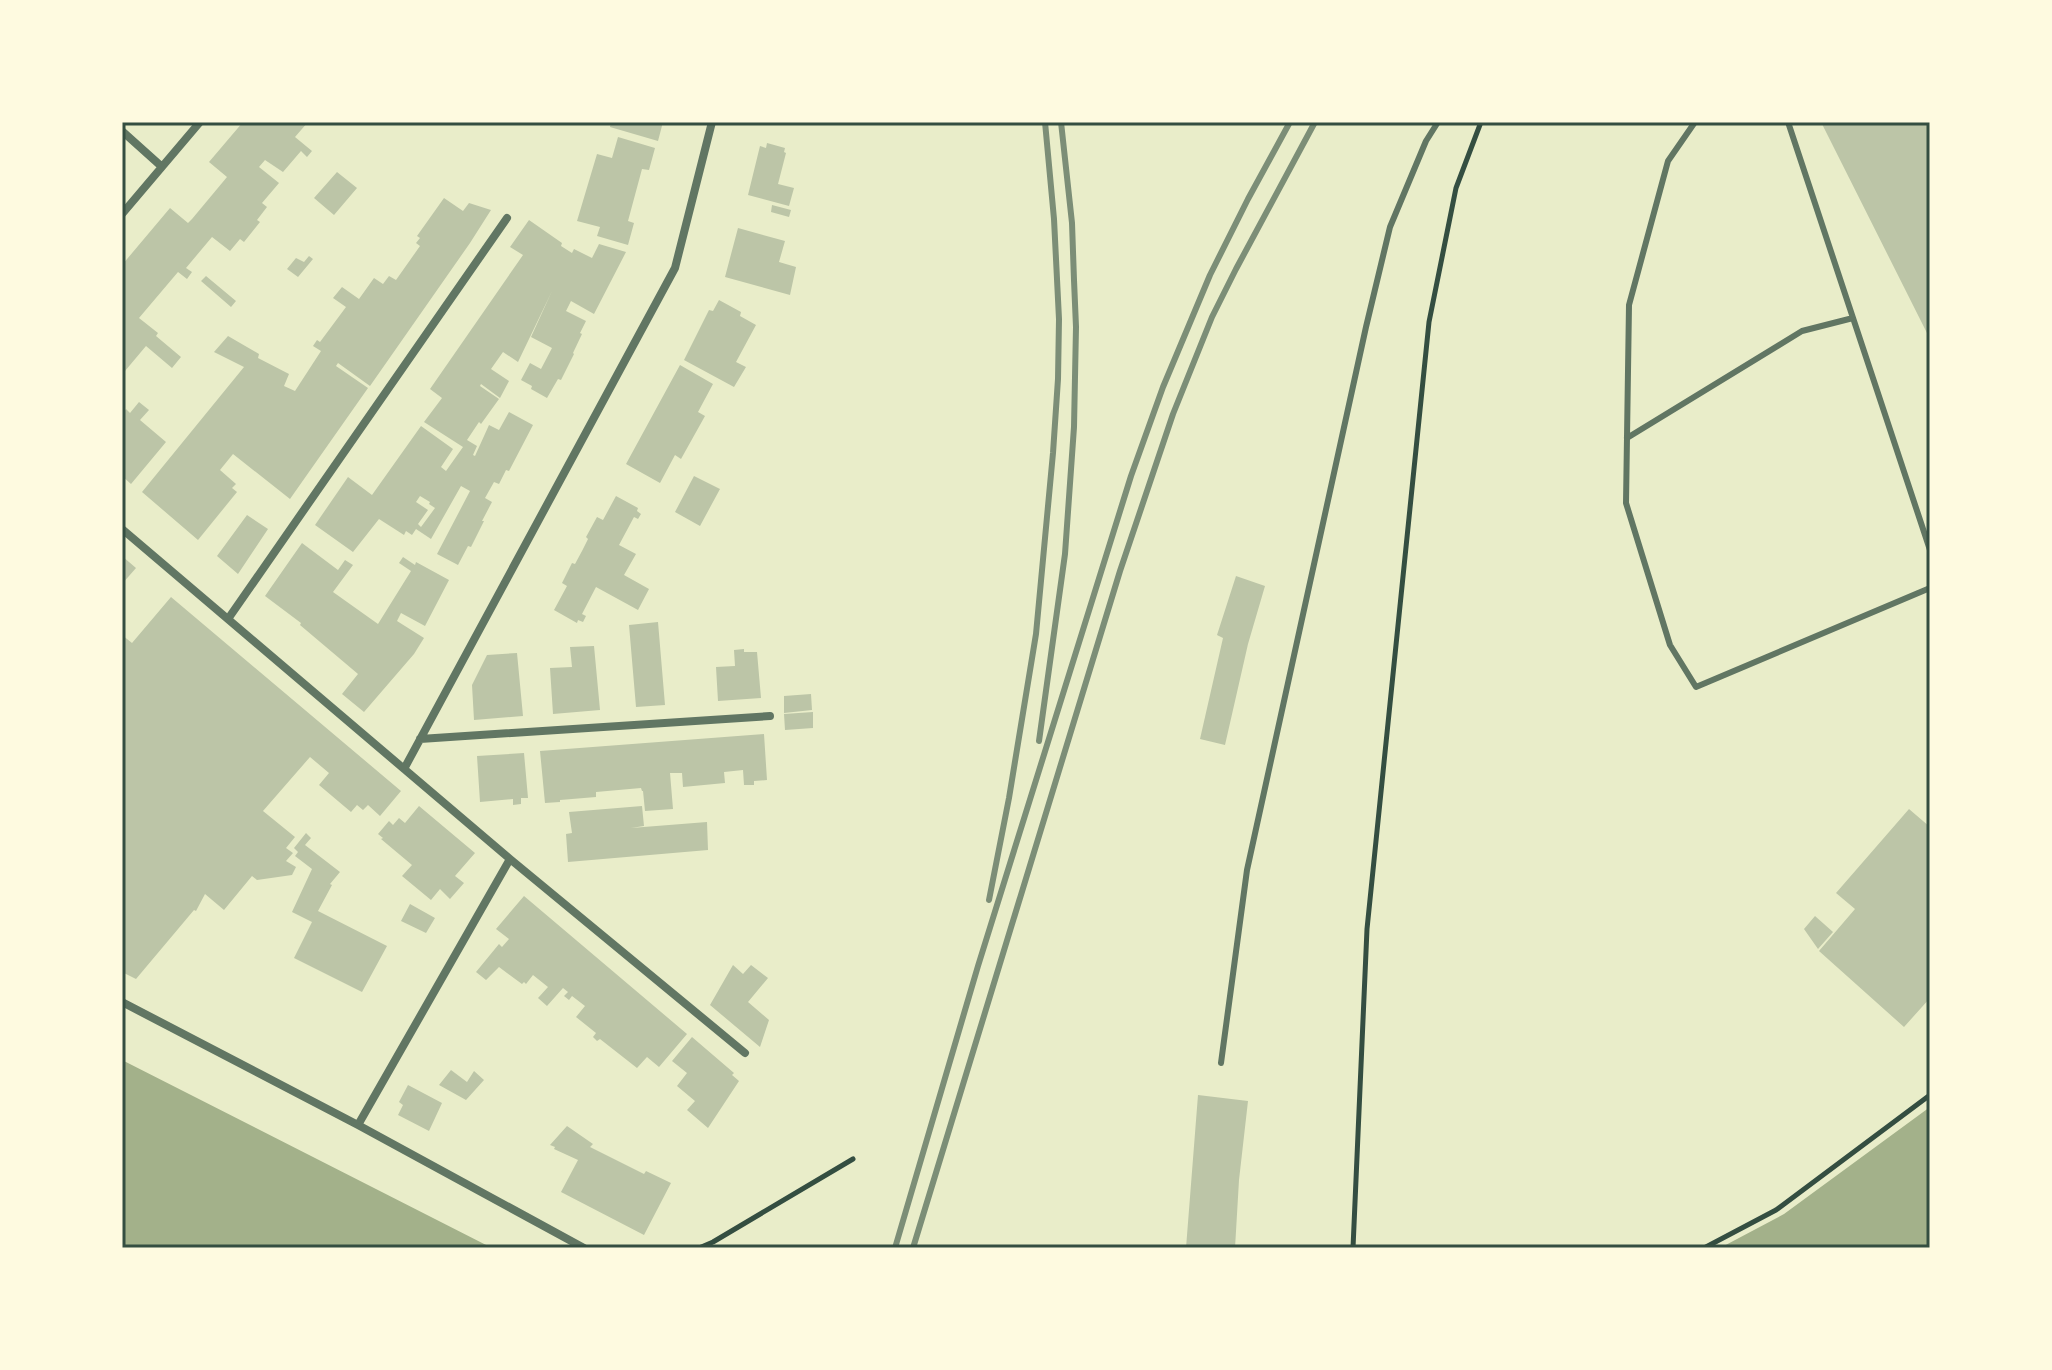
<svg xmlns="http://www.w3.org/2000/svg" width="2052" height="1370" font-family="Raleway,sans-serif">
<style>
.water{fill:#a3b18a}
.building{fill:#bcc5a7;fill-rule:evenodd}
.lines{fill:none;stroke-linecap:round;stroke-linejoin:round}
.path{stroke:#344e41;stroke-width:5}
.service{stroke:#617663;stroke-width:6}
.minor{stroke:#617663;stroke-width:8}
.rail{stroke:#7c8e77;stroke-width:6}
.neatline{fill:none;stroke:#344e41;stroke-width:3}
</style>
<rect width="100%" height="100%" fill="#e9edc9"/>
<path class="water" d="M122 1060 492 1248H122Z
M1930 1107V1248H1720L1784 1214Z"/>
<path class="building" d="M243 122H308L295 137 312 151 307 157 301 151 283 172 265 160 259 167 279 183 262 203 267 207 257 220 260 222 244 242 240 239 230 251 212 237 186 268 192 272 187 279 178 272 139 318 158 333 156 336 181 357 172 368 146 346 125 371 122 369V265L170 208 188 223 192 219 227 177 209 162Z
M611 122H663L658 141 610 127Z
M1821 122H1930V339Z
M618 137 655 148 649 170 642 169 628 221 634 223 628 245 597 236 600 227 577 221 597 154 612 158Z
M767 143 785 148 784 152 786 153 778 184 794 188 789 206 748 195 760 146 766 148Z
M337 172 357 188 334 215 314 198Z
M444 198 463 211 469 203 491 210 470 243 370 386 338 363 336 366 368 388 290 499 233 454 220 470 236 484 232 488 237 492 198 540 142 492 244 367 214 352 228 336 259 354 258 358 289 374 284 386 295 391 321 351 313 346 317 340 320 342 346 307 333 298 342 287 359 299 374 278 383 284 389 276 396 280 420 246 416 243 420 238 417 236Z
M772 205 791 210 789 217 771 212Z
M529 220 562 243 561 246 572 253 574 249 592 258 599 244 626 252 594 314 571 301 566 311 586 321 580 333 582 334 573 353 574 354 561 380 558 379 547 398 531 389 532 386 521 380 530 363 541 369 552 348 531 337 552 291 518 362 503 352 491 369 509 381 500 398 481 384 480 386 499 399 481 424 479 422 467 440 477 446 473 455 475 456 489 425 499 430 509 412 533 425 509 471 506 470 499 484 494 482 485 498 492 502 482 521H484L471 547 468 546 458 565 437 554 470 491 461 486 431 539 416 529 412 535 406 531 404 535 379 519 353 552 315 525 348 477 372 495 421 426 453 449 441 467 446 471 463 447 424 422 442 398 430 389 523 255 510 247ZM420 496 430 502 429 504 435 508 421 527 418 524 428 510 416 502Z
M738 228 785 241 779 262 796 267 790 295 725 277Z
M309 256 313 259 298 277 287 269 296 258 304 262Z
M206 276 236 301 231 307 201 281Z
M719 300 741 312 740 316 756 325 736 362 746 367 734 387 684 360 709 310 713 311Z
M680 365 713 384 698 412 705 416 681 459 675 455 660 483 626 464Z
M139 402 149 410 140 420 166 442 131 484 122 476V415L126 409 130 413Z
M694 476 720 489 700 526 675 512Z
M616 496 638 508 637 511 641 514 638 519 634 517 619 545 636 554 624 575 649 589 638 610 596 587 582 614 586 616 583 622 578 620 577 623 554 610 567 586 562 583 572 563 575 564 582 551 588 539 586 537 597 517 603 520Z
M247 515 268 529 238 574 217 556Z
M302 543 338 570 345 560 353 565 333 592 378 624 411 571 399 563 403 557 415 565 416 562 449 580 425 626 401 613 397 621 424 638 414 654 364 712 342 694 358 674 300 625 301 623 265 596Z
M122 556 136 568 122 584Z
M1236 576 1265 586 1248 644 1225 745 1200 739 1223 638 1217 635Z
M171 597 401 791 380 816 368 805 363 810 357 805 351 812 319 785 329 773 310 757 263 811 295 837 286 848 293 853 286 861 296 867 292 875 257 880 252 876 224 910 205 894 196 911 194 910 136 979 122 972V635L132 643Z
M658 622 665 705 636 707 629 625Z
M594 646 600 710 553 714 550 668 572 667 570 647Z
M744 649V652H757L761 698 718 701 716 667 735 666 734 650Z
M517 653 523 716 474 720 472 685 487 655Z
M811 694 812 710 784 713V696Z
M813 712V728L785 730 784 714Z
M764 734 767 780 754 781V785H744L743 770 724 772 725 783 683 787 682 773H670L673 809 645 811 643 791H642L641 788 596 792V797L560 800V802L545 803 540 751Z
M524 753 528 798H521V804L513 805V799L480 802 477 756Z
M419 806 475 853 455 876 464 883 450 899 440 889 431 900 402 876 412 865 381 839 383 838 378 834 389 821 393 825 399 818 405 823Z
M642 806 644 826 631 828 707 822 708 850 568 862 566 834 572 833 569 812Z
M1909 809 1930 827V998L1904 1027 1819 951 1855 909 1836 893Z
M306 833 311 838 305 845 340 872 330 884 332 885 318 911 387 946 362 992 294 958 312 922 292 912 312 869 295 856 298 852 294 848Z
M524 896 687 1034 659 1067 647 1057 637 1068 600 1039 597 1041 593 1037 596 1033 576 1017 585 1006 572 996 569 1000 564 996 568 992 563 988 547 1006 538 998 548 987 533 975 526 984 524 982 522 984 499 967 486 980 476 972 499 944 502 947 509 939 496 929Z
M410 904 435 918 426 933 401 921Z
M1815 916 1833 932 1818 949 1804 929Z
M733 965 743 974 751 965 768 978 748 1002 769 1020 760 1047 710 1005Z
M692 1037 734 1073 732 1075 739 1081 708 1128 687 1110 695 1101 677 1086 687 1073 672 1061Z
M451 1070 467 1082 474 1071 484 1080 466 1100 439 1085Z
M408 1085 442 1103 429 1131 398 1115 403 1105 399 1102Z
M1198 1095 1248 1101 1239 1180 1235 1248H1186Z
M567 1126 593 1144 590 1147 644 1174 646 1171 671 1183 644 1235 561 1192 578 1160 554 1149 555 1147 550 1145Z"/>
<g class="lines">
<path class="path" d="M699 1248 713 1242 853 1159
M1353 1248 1367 929 1429 322 1456 188 1481 122
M1704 1248 1776 1210 1930 1095"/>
<path class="service" d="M1695 122 1668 161 1629 305 1626 503 1670 645 1696 687 1930 588
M1788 122 1930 550
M1627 438 1802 331 1853 318
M1221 1063 1247 870 1366 327 1390 227 1426 141 1438 122"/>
<path class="minor" d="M122 131 161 166
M122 214 200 122
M122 529 510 859 745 1053
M228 619 507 218
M420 739 770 716
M404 769 675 268 712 122
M122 1002 358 1125 584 1248
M358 1125 510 859"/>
<path class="rail" d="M1039 741 1065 554 1074 427 1076 327 1074 280 1072 223 1061 122
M989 900 1009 798 1036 634 1053 453 1058 379 1059 319 1054 219 1045 122
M895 1248 978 966 1131 476 1163 387 1210 275 1248 199 1290 122
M913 1248 1120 571 1173 414 1212 317 1236 269 1315 122"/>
</g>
<rect width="2052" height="1370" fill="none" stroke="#fefae0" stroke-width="248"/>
<rect x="124" y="124" width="1804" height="1122" class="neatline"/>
</svg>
